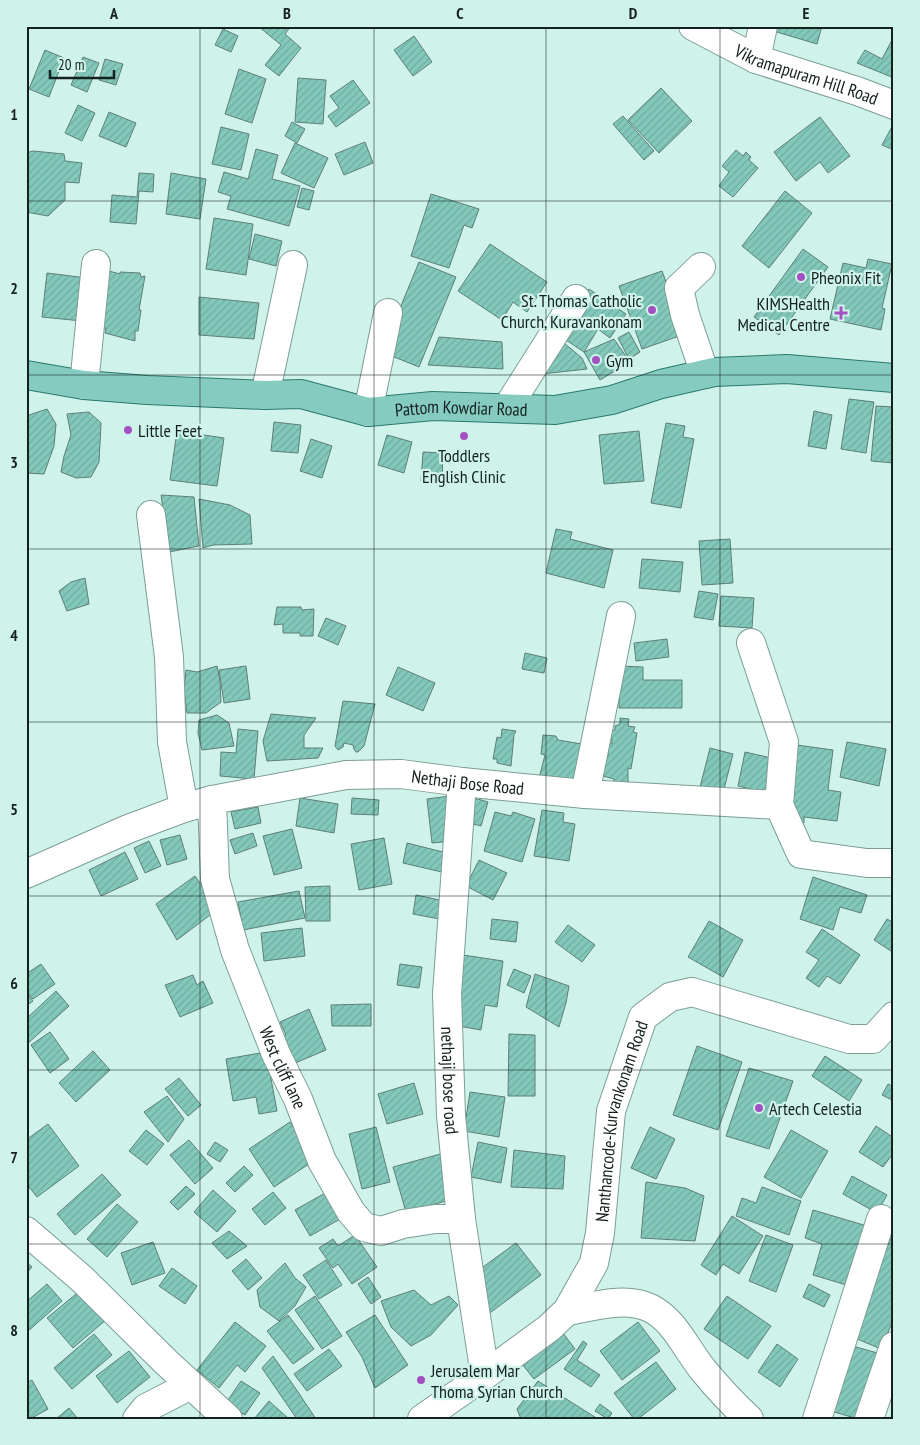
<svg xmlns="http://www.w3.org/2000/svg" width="920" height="1445" font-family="'PT Sans Narrow',sans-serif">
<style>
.building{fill:url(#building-hatch);stroke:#5d7f77}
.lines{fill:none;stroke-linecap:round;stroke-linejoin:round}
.minor-casing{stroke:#7b9d96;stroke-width:30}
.major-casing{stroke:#29796c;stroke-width:30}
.minor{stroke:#fff;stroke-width:28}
.major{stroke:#86cbc0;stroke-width:28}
.grid{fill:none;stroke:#14211f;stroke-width:1;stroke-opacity:0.55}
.poi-dot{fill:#a351c1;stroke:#cff3eb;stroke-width:2}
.labels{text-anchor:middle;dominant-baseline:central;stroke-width:4.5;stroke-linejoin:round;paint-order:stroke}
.street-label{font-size:18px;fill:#14211f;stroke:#cff3eb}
.poi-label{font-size:18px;fill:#14211f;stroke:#cff3eb;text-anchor:start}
.neatline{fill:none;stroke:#14211f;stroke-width:2}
.grid-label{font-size:16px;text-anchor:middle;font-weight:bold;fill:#14211f}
</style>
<defs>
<pattern id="building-hatch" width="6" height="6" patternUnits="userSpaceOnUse" patternTransform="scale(1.25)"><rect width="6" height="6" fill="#83c9bb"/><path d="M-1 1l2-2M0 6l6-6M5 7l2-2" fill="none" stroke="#70aca0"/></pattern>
</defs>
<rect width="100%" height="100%" fill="#cff3eb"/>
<path class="building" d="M258 26H291L285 34 301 48 279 76 265 65 281 45Z
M771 26H822L817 44 770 30Z
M223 29 238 36 231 52 215 45Z
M414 36 432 62 413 76 394 50Z
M892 40H894V78L857 63 865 50 882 59Z
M45 50 64 58 49 97 29 89Z
M83 57 99 63 87 92 71 85Z
M105 59 123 64 116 85 99 80Z
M239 69 266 79 252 123 225 114Z
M298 78 326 80 323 124 295 122Z
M353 80 370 103 336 127 328 116 339 108 330 96Z
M661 88 692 121 659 153 628 120Z
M78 105 95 113 82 141 65 133Z
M109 112 136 123 126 147 99 136Z
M623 116 654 151 644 160 613 124Z
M820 117 850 156 828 173 820 162 796 181 774 152Z
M292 122 305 129 297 143 285 136Z
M894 123V150L882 145Z
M221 127 249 134 241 170 212 164Z
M365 142 373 163 344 175 335 154Z
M295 143 328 158 314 188 281 173Z
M256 149 278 155 272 179 300 186 289 226 227 209 231 196 218 192 224 172 248 179Z
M736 150 743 156 746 152 751 157 749 160 758 168 733 197 719 186 729 172 722 166Z
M33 151 64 154 65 161 82 163 79 183 65 182V200L48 216 26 212V153Z
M139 173 154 174 153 192 139 191 136 224 110 222 112 195 137 197Z
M171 173 206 179 200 219 166 214Z
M302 188 314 191 309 210 297 207Z
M785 191 812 213 769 268 742 246Z
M431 194 479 209 472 228 464 225 449 268 411 256Z
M214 218 253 224 246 275 206 269Z
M255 234 282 241 276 266 249 259Z
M490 244 547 282 527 312 513 302 502 320 458 291Z
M803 249 828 267 779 335 754 317Z
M868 259 892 264 882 308 885 309 881 330 830 319 843 263 866 268Z
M419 262 456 277 419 367 382 352Z
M109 271 120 274V272L140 273 141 277 145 276 139 310H141L138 331H135V341L105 333 106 328H102Z
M662 271 685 334 642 349 619 286Z
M47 273 87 278 82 321 42 317Z
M589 289 626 314 610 338 598 329 584 352 560 336Z
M199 297 259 303 254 339 199 335Z
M629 332 640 352 629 359 618 338Z
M439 337 502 342 503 369 428 365Z
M614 339 630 362 600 380 584 352Z
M564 343 582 358 587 369 541 374Z
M849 399 874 402 866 453 841 449Z
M876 406 894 407V463L871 461Z
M47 409 56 424 54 446 44 474 26 473V416Z
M814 411 832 415 826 449 808 446Z
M89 412 101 423 99 462 91 477 76 478 61 472 64 456 71 435 67 414Z
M274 422 301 425 298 453 271 451Z
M666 423 685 426 683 437 694 439 681 508 651 503Z
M177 431 224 438 217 486 170 480Z
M639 431 644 481 604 484 599 435Z
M387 435 412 442 404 473 378 465Z
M311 439 332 446 322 478 300 471Z
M423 452 443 453 442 482 421 481Z
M161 495 194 497 199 546 169 552Z
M199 499 230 505 250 515 252 544 213 545 203 548Z
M556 529 572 532 570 539 613 550 604 588 546 573Z
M730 539 733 583 702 585 699 541Z
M642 559 683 562 680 592 639 588Z
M85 578 89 604 67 611 59 591 71 582Z
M699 591 718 594 713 620 694 617Z
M721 596 754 598 752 628 719 626Z
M277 607H301L302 610 314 609 313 636H300V633H283V624L274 625Z
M326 618 346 626 338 645 318 636Z
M667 639 669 657 636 661 634 643Z
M525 653 547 658 544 673 522 669Z
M217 666 220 681 221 702 206 713H187L184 689 186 670 197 672Z
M246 666 250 699 224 703 219 670Z
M619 666 643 667V680H682V708H619Z
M398 667 435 683 423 711 386 695Z
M343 701 375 704 364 746 358 752H356L354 749 353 745 344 743 343 747 338 750 335 746Z
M271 714 316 718 304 735V748H323L318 758 267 761 263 741Z
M217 715 229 723 234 746 202 750 198 733 199 720Z
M620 718 629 719 628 726 635 727 633 732 637 733 631 769 628 768V785L614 782V779L603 776V774H602L605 755 608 756 609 743 612 744 611 730H615V726L620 724Z
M238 729 258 731 254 779 220 776 221 752 236 753Z
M502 729 516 731 514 735 511 766 497 763V759H493L497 737 501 738Z
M894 730V757H892Z
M543 735 556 736 558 740 582 744 581 784 538 782 545 755 541 754Z
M847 742 886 749 879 786 840 777Z
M797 745 833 750 828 790 841 792 837 821 804 817V823L787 821Z
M710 748 733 754 722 797 699 791Z
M745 752 780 760 772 794 738 786Z
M450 796 454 841 432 843 427 799Z
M471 797 488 802 481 826 465 822Z
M300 798 338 804 334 833 296 826Z
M352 798 379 800 378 815 351 814Z
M258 807 261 823 235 829 231 812Z
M542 810 564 813 563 822 575 824 569 861 534 856Z
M495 812 511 816 513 812 535 819 522 862 484 851Z
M292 829 302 868 274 875 263 836Z
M253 833 257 846 235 854 230 840Z
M180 835 187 859 167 865 160 840Z
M384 838 392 884 359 890 351 844Z
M149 841 161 866 145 873 134 848Z
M407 843 451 854 446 873 403 863Z
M125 852 138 879 101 896 89 870Z
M479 860 507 873 493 900 466 886Z
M195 876 218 909 177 940 156 904Z
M813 877 867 895 861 913 840 907 833 930 800 919Z
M330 886V921H306L305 887Z
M299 891 305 918 243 930 238 902Z
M416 895 449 902 445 920 413 914Z
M492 919 518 922 516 942 490 939Z
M887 919 894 923V953L874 940Z
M709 921 743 940 723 977 688 957Z
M568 925 595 945 582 962 555 942Z
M302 928 305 956 264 961 261 933Z
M822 929 860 955 840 984 827 976 819 987 806 978 819 960 806 952Z
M463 955 503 961 497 1007 485 1005 481 1030 453 1025Z
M41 964 55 984 33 999 26 990V974Z
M400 964 422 967 419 988 397 985Z
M514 969 531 976 524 993 507 985Z
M535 974 569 986 566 1003 559 1027 526 1007Z
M193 975 197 985 203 981 213 1003 180 1017 165 985Z
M56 991 69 1006 26 1045V1019Z
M26 992 33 1001 26 1006Z
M371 1004V1026H332L331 1005Z
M309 1009 326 1050 288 1066 276 1039 286 1035 280 1022Z
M50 1032 69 1059 50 1073 31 1045Z
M509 1034 535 1035V1096H508Z
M697 1046 742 1062 718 1130 673 1115Z
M93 1051 110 1070 76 1102 59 1083Z
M266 1052 277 1111 259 1114 256 1097 233 1101 226 1059Z
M825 1056 862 1080 849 1101 812 1076Z
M749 1068 793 1081 769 1149 726 1136Z
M179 1078 201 1105 188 1116 165 1089Z
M414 1083 423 1114 387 1124 378 1094Z
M888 1084 894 1087V1101L882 1095Z
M470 1092 505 1097 499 1137 464 1131Z
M167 1096 184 1119 168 1142 144 1112Z
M290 1122 315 1160 274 1187 249 1149Z
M48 1124 79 1166 37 1197 26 1183V1140Z
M876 1126 894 1138V1152L883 1167 859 1152Z
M376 1127 390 1182 362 1189 349 1134Z
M650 1127 675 1139 656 1179 631 1168Z
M146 1130 164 1144 147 1165 129 1151Z
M791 1130 828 1151 801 1198 764 1177Z
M189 1140 213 1168 195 1184 170 1155Z
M215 1142 228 1150 220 1162 207 1154Z
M478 1142 507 1148 501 1183 471 1177Z
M514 1150 565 1156 563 1189 511 1187Z
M444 1153 457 1198 406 1212 393 1167Z
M244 1166 253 1175 235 1192 226 1183Z
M102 1174 121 1195 75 1235 57 1214Z
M852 1176 887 1195 877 1213 843 1194Z
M646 1182 685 1188 704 1196 695 1241 641 1238Z
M186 1186 195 1194 178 1210 170 1202Z
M762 1187 801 1201 789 1235 736 1216 742 1198 756 1203Z
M213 1190 236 1211 217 1232 194 1212Z
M273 1192 286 1208 265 1225 252 1209Z
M327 1192 342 1218 310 1236 295 1210Z
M117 1204 138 1222 107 1257 87 1239Z
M813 1210 867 1226 850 1286 813 1275 822 1244 805 1238Z
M732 1216 763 1236 739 1274 723 1264 716 1275 701 1265Z
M229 1231 247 1246 227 1259 212 1243Z
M894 1231V1318L881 1349 850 1336Z
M355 1235 377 1267 352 1284 338 1264 333 1268 319 1248 333 1239 338 1246Z
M766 1235 793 1245 776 1292 749 1281Z
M153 1242 165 1273 132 1285 121 1253Z
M516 1243 541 1275 487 1315 472 1275Z
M246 1259 262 1278 248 1290 232 1271Z
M326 1260 342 1285 319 1299 303 1275Z
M26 1262 32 1267 26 1274Z
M285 1263 295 1278 306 1287 295 1306 279 1321 260 1307 257 1290Z
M172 1268 197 1286 185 1304 159 1286Z
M368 1277 381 1297 371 1304 358 1284Z
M47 1284 62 1301 26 1333V1302Z
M809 1284 830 1295 824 1307 803 1297Z
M82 1289 107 1319 73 1348 47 1318Z
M414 1290 431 1305 449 1296 458 1305 431 1335 411 1346 391 1327 381 1301Z
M315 1296 342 1336 322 1349 295 1310Z
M727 1296 771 1326 748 1359 704 1329Z
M288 1315 314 1349 293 1364 267 1331Z
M375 1315 408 1365 375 1388 362 1357 346 1332Z
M235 1322 266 1346 245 1372 237 1365 219 1388 197 1370Z
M638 1322 660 1351 622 1380 600 1351Z
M563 1333 575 1349 534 1379 522 1364Z
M94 1334 112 1355 72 1389 54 1368Z
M583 1341 587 1344 577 1360 600 1375 591 1387 564 1369Z
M777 1344 798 1359 780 1387 758 1372Z
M849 1345 881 1354 858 1419 831 1411Z
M329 1349 342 1366 307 1391 294 1374Z
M129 1351 150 1377 117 1403 96 1376Z
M273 1356 298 1392 316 1419H297L262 1368Z
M656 1362 676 1389 638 1419H634L614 1393Z
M32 1380 48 1409 30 1419H26V1383Z
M241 1381 260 1393 245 1415 226 1403Z
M538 1381 571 1402 598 1419H521L517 1409Z
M269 1401 289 1419H254Z
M600 1404 612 1413 608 1419 595 1411Z
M69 1408 78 1419H56Z"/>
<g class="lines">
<g class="minor-casing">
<g id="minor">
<path id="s1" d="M693 26 756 59 857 91 894 105"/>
<path d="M756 59 763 26"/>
<path d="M701 267 679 288 685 315 705 374"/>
<path d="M84 385 96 264"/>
<path d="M265 395 293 265"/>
<path d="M507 408 576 299"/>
<path d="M368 412 388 313"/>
<path d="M151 515 169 657 172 742 184 808"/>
<path d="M751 643 784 742 779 805"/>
<path id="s2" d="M462 782 447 994 451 1115 461 1219 485 1375"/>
<path d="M585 794 621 616"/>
<path id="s3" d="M212 800 215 879 235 950 276 1054 298 1099 322 1161 351 1212 364 1227 381 1231 403 1224 435 1219H461"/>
<path id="s4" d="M26 874 128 829 184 808 212 800 346 775 401 774 462 782 585 794 779 805 801 854 867 863H894"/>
<path d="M26 1231 82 1279 166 1362 228 1419"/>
<path d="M567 1311C592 1307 625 1296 650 1308 675 1320 687 1351 704 1371 718 1388 733 1404 749 1419"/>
<path d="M137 1419 146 1408 191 1385"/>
<path id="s5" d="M422 1419 485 1375 549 1328 567 1311 594 1263 600 1233 611 1111 643 1017 670 997 692 992 849 1039H873L894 1016"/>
<path d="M817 1419 881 1219"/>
<path d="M869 1419 894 1346"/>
</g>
</g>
<g class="major-casing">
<g id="major">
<path id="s6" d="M26 375 84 385 147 390 265 395 301 394 368 412 433 406 555 410 612 400 661 384 714 372 787 369 894 378"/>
</g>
</g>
<use href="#minor" class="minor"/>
<use href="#major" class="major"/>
</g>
<path class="grid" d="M200 26V1419M374 26V1419M546 26V1419M720 26V1419M26 201H894M26 375H894M26 549H894M26 722H894M26 896H894M26 1070H894M26 1244H894"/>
<g class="poi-dot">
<circle cx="801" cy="277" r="5"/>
<circle cx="652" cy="310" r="5"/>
<path d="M838.5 305.5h5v5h5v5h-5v5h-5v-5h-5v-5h5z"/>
<circle cx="596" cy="360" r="5"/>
<circle cx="128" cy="430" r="5"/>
<circle cx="464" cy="436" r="5"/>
<circle cx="759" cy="1108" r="5"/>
<circle cx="421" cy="1380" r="5"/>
</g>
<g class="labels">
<g class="street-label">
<text stroke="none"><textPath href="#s1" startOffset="124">Vikramapuram Hill Road</textPath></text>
<text stroke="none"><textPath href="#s6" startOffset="439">Pattom Kowdiar Road</textPath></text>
<text stroke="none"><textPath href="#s4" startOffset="459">Nethaji Bose Road</textPath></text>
<text stroke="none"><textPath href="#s3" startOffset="280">West cliff lane</textPath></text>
<text stroke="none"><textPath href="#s2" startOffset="299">nethaji bose road</textPath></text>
<text stroke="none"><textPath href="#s5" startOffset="381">Nanthancode-Kurvankonam Road</textPath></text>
</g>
<g class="poi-label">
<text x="811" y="277">Pheonix Fit</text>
<text x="642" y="300" text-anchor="end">St. Thomas Catholic<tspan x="642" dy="21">Church, Kuravankonam</tspan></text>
<text x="830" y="303" text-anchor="end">KIMSHealth<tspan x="830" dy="21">Medical Centre</tspan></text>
<text x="606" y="360">Gym</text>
<text x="138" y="430">Little Feet</text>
<text x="464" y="455" text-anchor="middle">Toddlers<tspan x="464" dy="21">English Clinic</tspan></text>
<text x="769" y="1108">Artech Celestia</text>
<text x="431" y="1370">Jerusalem Mar<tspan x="431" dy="21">Thoma Syrian Church</tspan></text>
</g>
</g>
<rect width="920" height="1445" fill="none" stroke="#cff3eb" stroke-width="55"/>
<path d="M50 70v8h64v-8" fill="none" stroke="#14211f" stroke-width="2.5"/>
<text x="58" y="70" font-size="15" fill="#14211f" stroke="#cff3eb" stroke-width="4" paint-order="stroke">20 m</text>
<rect x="28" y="28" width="864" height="1390" class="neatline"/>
<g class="grid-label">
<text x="114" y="19">A</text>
<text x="287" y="19">B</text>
<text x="460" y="19">C</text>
<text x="633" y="19">D</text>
<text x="806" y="19">E</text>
<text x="14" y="120">1</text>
<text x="14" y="294">2</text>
<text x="14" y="468">3</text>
<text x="14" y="641">4</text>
<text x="14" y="815">5</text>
<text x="14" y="989">6</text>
<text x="14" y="1163">7</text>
<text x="14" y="1336">8</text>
</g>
</svg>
